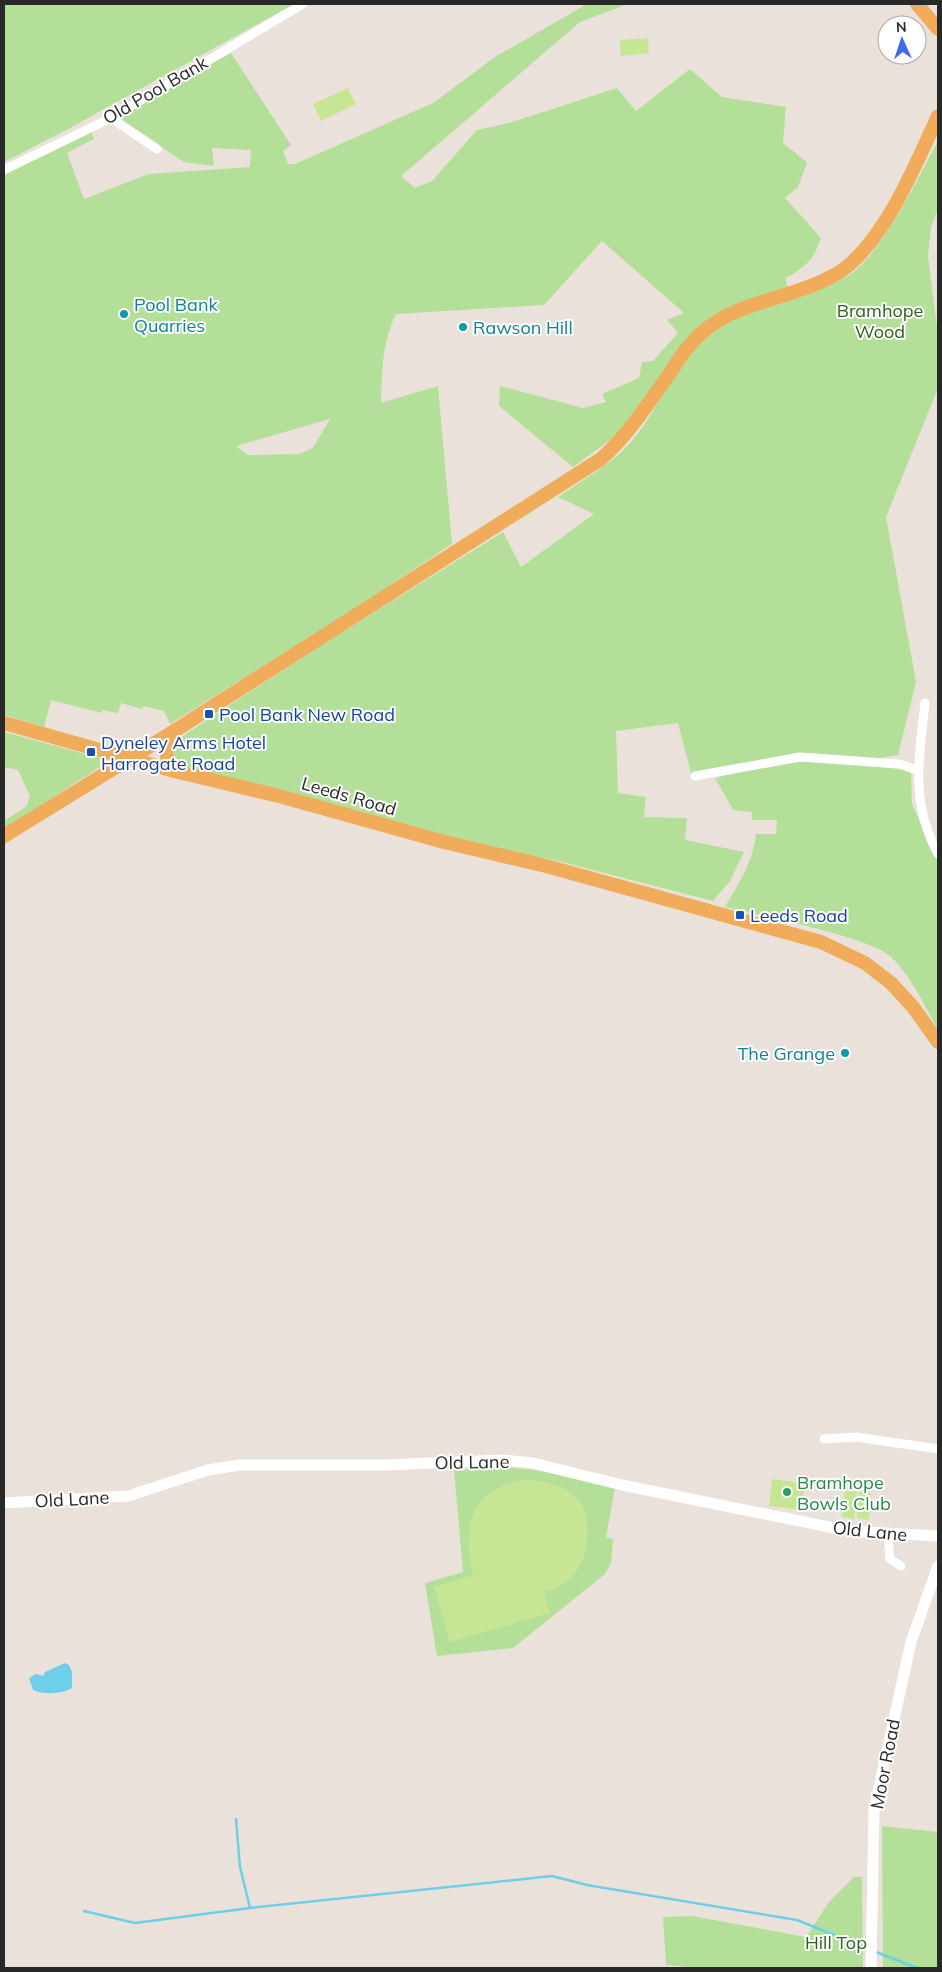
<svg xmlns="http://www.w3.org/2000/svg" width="942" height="1972" font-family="Mulish,sans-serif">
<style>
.green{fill:#b3df98;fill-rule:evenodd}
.pitch{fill:#c7e693}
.water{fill:#6fcfe9}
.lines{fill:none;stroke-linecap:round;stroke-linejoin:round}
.stream{stroke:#6fcfe9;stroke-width:2.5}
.minor{stroke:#fff;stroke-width:9}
.tertiary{stroke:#fff;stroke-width:11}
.trunk{stroke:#f0ac5a;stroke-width:14}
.culture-dot{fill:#0f9aa8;stroke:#fff;stroke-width:2}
.transit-dot{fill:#1a4fb4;stroke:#fff;stroke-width:2}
.leisure-dot{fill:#2e9e5b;stroke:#fff;stroke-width:2}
.labels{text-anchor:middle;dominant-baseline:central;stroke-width:4;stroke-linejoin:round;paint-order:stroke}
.street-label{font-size:18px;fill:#282828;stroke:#fff}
.culture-label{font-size:18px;fill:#0d838f;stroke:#fff;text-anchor:start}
.park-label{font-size:18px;fill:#2d611c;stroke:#fff}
.transit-label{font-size:18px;fill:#164399;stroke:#fff;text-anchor:start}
.leisure-label{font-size:18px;fill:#27864d;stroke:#fff;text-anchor:start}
</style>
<rect width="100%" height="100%" fill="#eae2da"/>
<path class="green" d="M4 4H294L68 129 4 162Z
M587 4H628L580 22 401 176 415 188 432 181 477 130 509 123 617 88 636 111 690 69 722 97 786 107 783 143 807 162 798 187 785 198 821 238C813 261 806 267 785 278L788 288 717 314 628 427 573 467 499 406 500 386 583 408 606 402 602 394 639 378 642 362 653 361 678 333 667 320 684 313 602 241 544 305 396 314C382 342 382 372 381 403L438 386 452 544 347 614 170 724 164 711 143 706 142 709 121 703 118 713 102 710V713L51 700 44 727 4 715V173L90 128 94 139 67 153 84 199 149 174 250 167 251 150 212 148 214 166 184 162 119 119 117 115 231 53 291 145 283 151 288 164H295L433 103 495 57ZM330 419 313 448 299 454 248 455 236 446Z
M938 141V209L931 227 928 256 938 336V388L886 517 916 682 898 755 871 760 811 753 691 773 678 723 616 731 618 793 646 797 644 817 687 818 685 840 744 852 730 881 713 901 558 861 455 840 183 766C174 757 171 753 175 741L331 639 503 532 521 567 594 514 558 497C582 480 611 465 631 442 659 410 672 366 705 337 733 314 769 307 803 296 815 292 840 281 851 274 884 249 918 178 938 141Z
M4 732 100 758V767L4 829V821L27 806 30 796 18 770 4 767Z
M806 760 911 770 912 804 938 862V1030C924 1005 911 975 890 956 868 937 759 915 725 907 739 883 753 862 756 834H776L777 820H752V812L733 810 715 778 773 764Z
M505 1467 536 1470 615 1488 606 1537 613 1539 611 1563 605 1574 513 1648 437 1656 425 1583 463 1572 454 1470Z
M882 1826 938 1832V1968H883Z
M854 1877H862L863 1968H698L666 1965 663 1917 692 1916 806 1937 829 1902Z"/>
<path class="pitch" d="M648 38 649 53 621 56 620 40Z
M348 88 356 104 321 121 313 104Z
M526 1479C544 1482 566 1484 578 1499 592 1515 589 1552 578 1569 570 1582 558 1589 544 1592L550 1613 450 1642 434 1587 473 1575C461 1525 471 1489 526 1479Z
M772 1479 805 1483 802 1510 769 1506Z
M845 1491 857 1492 854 1519 842 1517Z
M859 1492 871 1493 869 1520 857 1518Z"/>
<path class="water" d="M65 1663 69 1665 72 1672V1688C62 1694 44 1695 33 1690L29 1678 36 1674 43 1676 45 1672Z"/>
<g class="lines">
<path class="stream" d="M236 1819 240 1867 250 1908
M84 1911 135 1923 250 1908 552 1876 587 1885 797 1920 869 1949
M876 1952 917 1968"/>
<path class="minor" d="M111 118 157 149
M4 170 111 118 303 4
M925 703C919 759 910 802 938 854
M695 776 800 757 899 764 917 770
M824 1439 856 1437 938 1449
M888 1535 890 1559 901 1566"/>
<path class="tertiary" d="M4 1503 128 1496 208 1470 239 1465H387L502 1460 533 1463 622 1485 849 1531 938 1536
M871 1968 874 1810 911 1642 938 1566"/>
<path class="trunk" d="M917 4 938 29
M4 723 174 771 279 796 444 842 546 866 821 942 865 963 891 983 913 1007 938 1042
M168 735C164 750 166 759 174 771
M4 836 168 735 601 459C628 435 648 404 669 374 680 358 690 342 705 330 735 305 777 300 813 285 826 280 839 274 849 265 889 230 916 164 938 116"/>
</g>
<g class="culture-dot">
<circle cx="124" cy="314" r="5"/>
<circle cx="463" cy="327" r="5"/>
<circle cx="845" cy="1053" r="5"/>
</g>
<g class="transit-dot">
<rect x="204" y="709" width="10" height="10" rx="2.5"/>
<rect x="86" y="747" width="10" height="10" rx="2.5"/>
<rect x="735" y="910" width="10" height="10" rx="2.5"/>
</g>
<circle class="leisure-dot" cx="787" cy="1492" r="5"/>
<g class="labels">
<g class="street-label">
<text transform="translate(155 90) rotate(-30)">Old Pool Bank</text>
<text transform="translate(349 796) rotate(16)">Leeds Road</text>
<text transform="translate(472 1462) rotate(-1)">Old Lane</text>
<text transform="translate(72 1499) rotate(-3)">Old Lane</text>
<text transform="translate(870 1531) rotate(6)">Old Lane</text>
<text transform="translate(885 1764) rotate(-79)">Moor Road</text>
</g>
<g class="culture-label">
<text x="134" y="304">Pool Bank<tspan x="134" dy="21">Quarries</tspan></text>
<text x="473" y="327">Rawson Hill</text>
<text x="835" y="1053" text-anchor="end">The Grange</text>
</g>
<g class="park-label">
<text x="880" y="310">Bramhope<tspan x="880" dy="21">Wood</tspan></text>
<text x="836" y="1942">Hill Top</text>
</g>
<g class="transit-label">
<text x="219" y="714">Pool Bank New Road</text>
<text x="101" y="742">Dyneley Arms Hotel<tspan x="101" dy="21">Harrogate Road</tspan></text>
<text x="750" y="915">Leeds Road</text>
</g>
<g class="leisure-label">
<text x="797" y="1482">Bramhope<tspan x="797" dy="21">Bowls Club</tspan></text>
</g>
</g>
<rect width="942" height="1972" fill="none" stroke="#282828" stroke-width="10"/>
<g transform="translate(902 40) rotate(357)"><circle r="24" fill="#ffffff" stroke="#a9a9a9"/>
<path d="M0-4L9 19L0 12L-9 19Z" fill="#3e69f2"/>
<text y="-8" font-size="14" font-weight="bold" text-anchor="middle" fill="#282828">N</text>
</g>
</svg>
